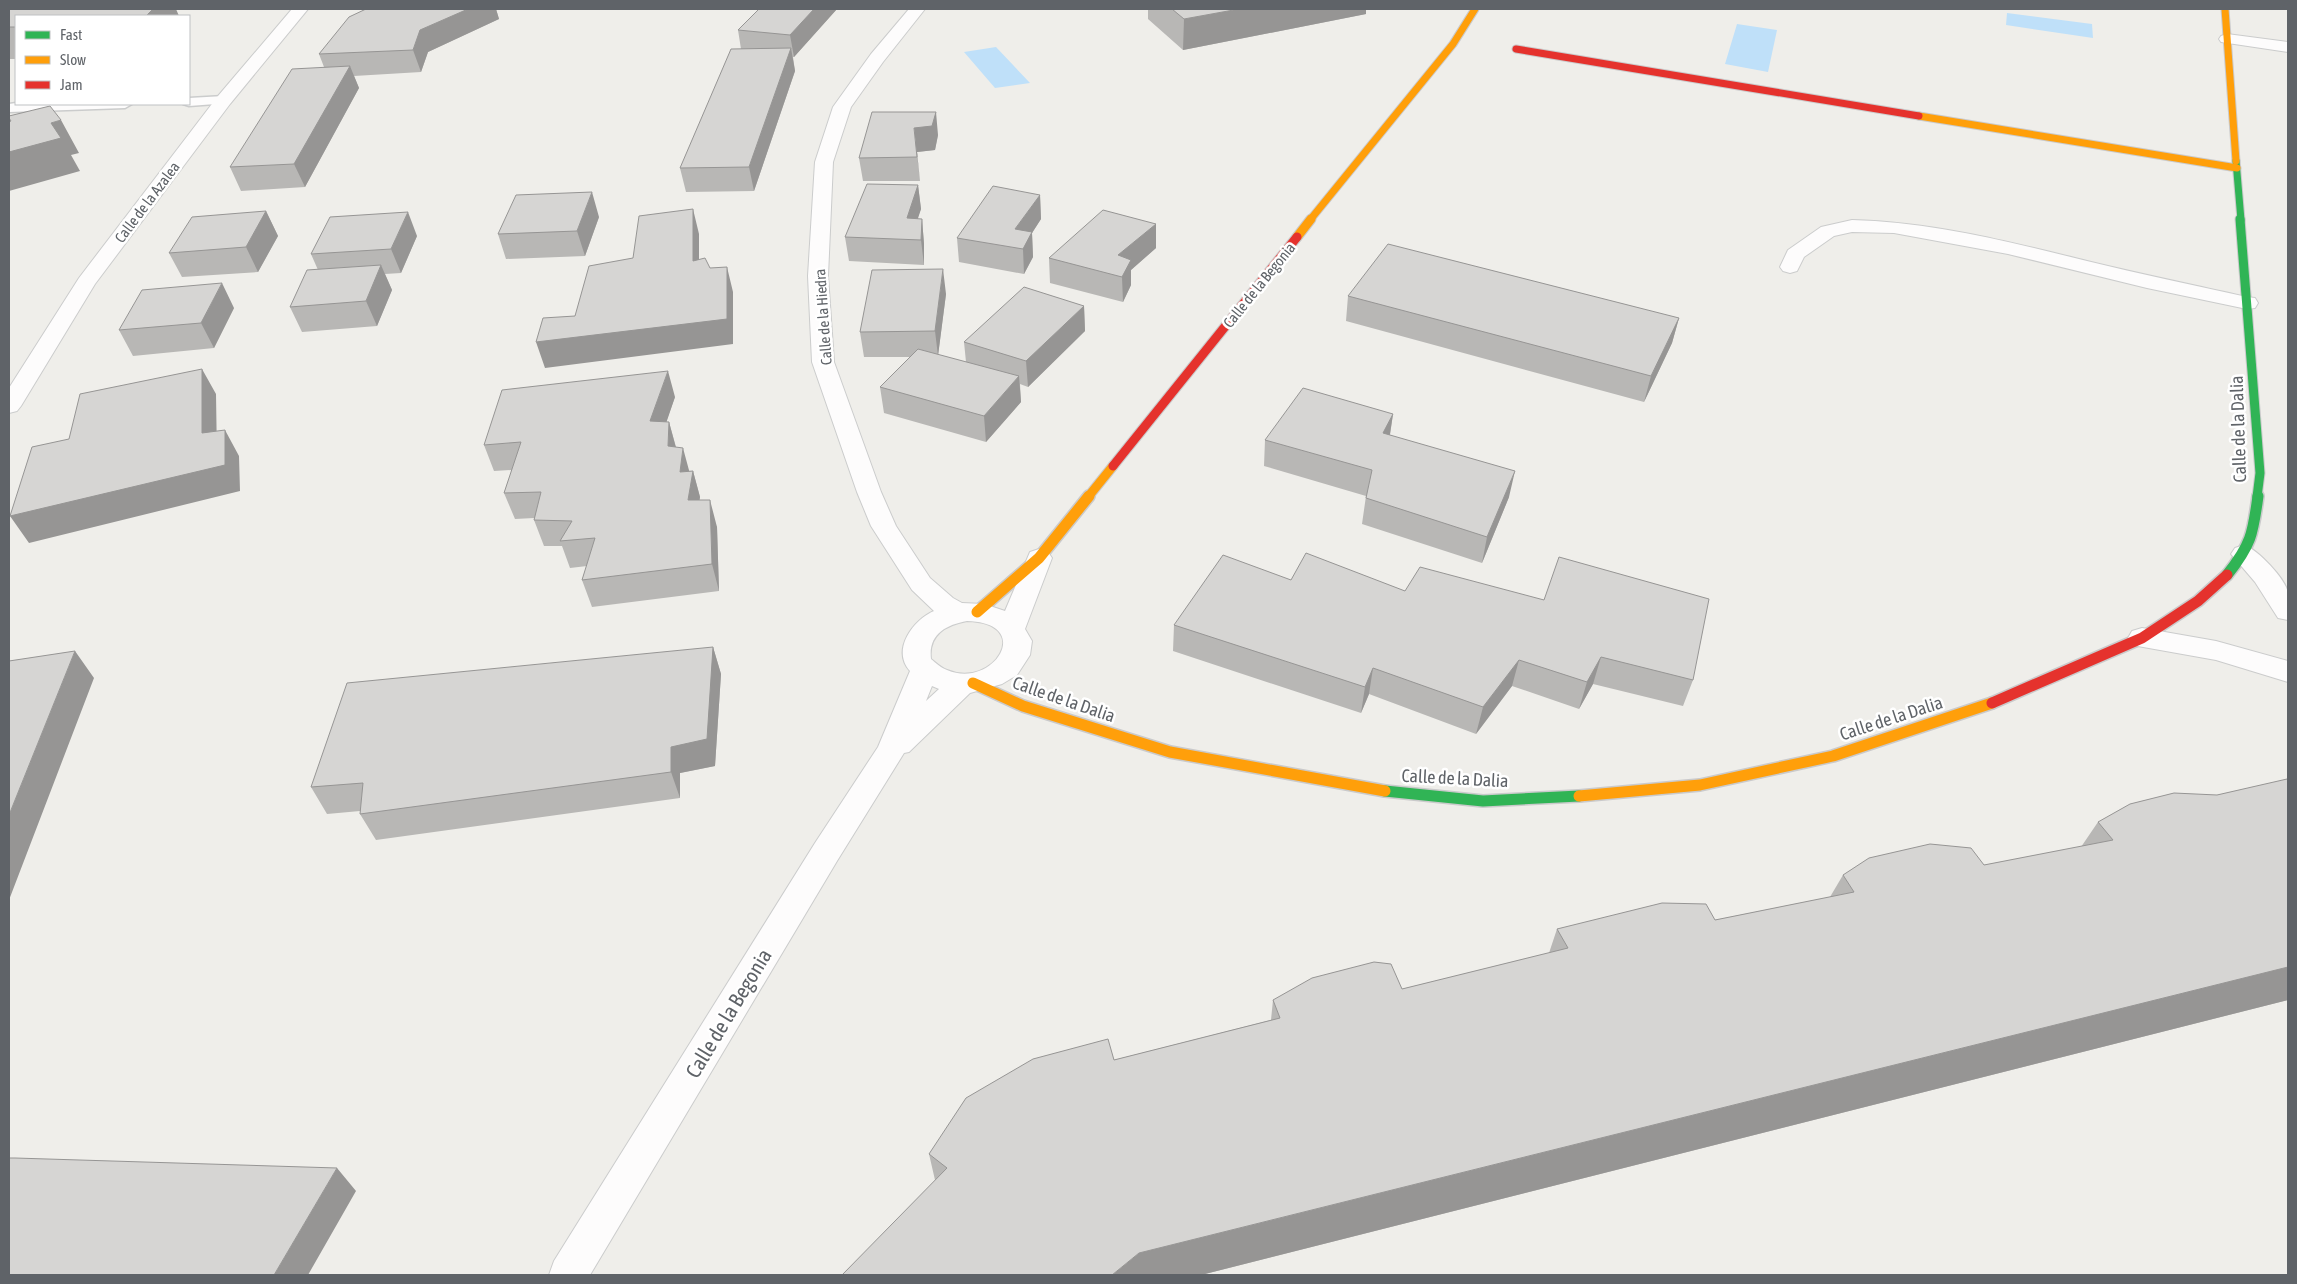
<svg xmlns="http://www.w3.org/2000/svg" width="2297" height="1284" font-family="'Asap Condensed',sans-serif">
<style>
.water{fill:#bfe0f9}
.lines{fill:none;stroke-linecap:round;stroke-linejoin:round}
.lane-casing{stroke:#cbcccc;stroke-width:3}
.street-casing{stroke:#cbcccc;stroke-width:2}
.fast-far2-casing{stroke:#cacacb;stroke-width:9}
.fast-far1-casing{stroke:#cacacb;stroke-width:11}
.fast-casing{stroke:#cacacb;stroke-width:14}
.slow-far2-casing{stroke:#cacacb;stroke-width:9}
.slow-far1-casing{stroke:#cacacb;stroke-width:11}
.slow-casing{stroke:#cacacb;stroke-width:14}
.jam-far2-casing{stroke:#cacacb;stroke-width:9}
.jam-far1-casing{stroke:#cacacb;stroke-width:11}
.jam-casing{stroke:#cacacb;stroke-width:14}
.lane{fill:#fdfcfc;fill-rule:evenodd}
.street{fill:#fdfcfc;fill-rule:evenodd}
.fast-far2{stroke:#30b455;stroke-width:7}
.fast-far1{stroke:#30b455;stroke-width:9}
.fast{stroke:#30b455;stroke-width:11}
.slow-far2{stroke:#ff9f0a;stroke-width:7}
.slow-far1{stroke:#ff9f0a;stroke-width:9}
.slow{stroke:#ff9f0a;stroke-width:11}
.jam-far2{stroke:#e5322d;stroke-width:7}
.jam-far1{stroke:#e5322d;stroke-width:9}
.jam{stroke:#e5322d;stroke-width:11}
.wall{fill:#b8b7b5}
.shaded-wall{fill:#969594}
.building{fill:#d6d5d3;stroke:#969594}
.labels{text-anchor:middle;dominant-baseline:central;stroke-width:5;stroke-linejoin:round;paint-order:stroke}
.far-street-label{font-size:15px;fill:#5f6368;stroke:#fff}
.street-label{font-size:18px;fill:#5f6368;stroke:#fff}
.near-street-label{font-size:21px;fill:#5f6368;stroke:#fff}
</style>
<rect width="100%" height="100%" fill="#efeeea"/>
<path class="water" d="M2007 13 2092 24 2093 38 2006 25Z
M1737 24 1777 30 1768 72 1725 64Z
M996 47 1030 83 995 88 964 52Z"/>
<g class="lines">
<g class="lane-casing">
<path id="lane" d="M224 96 229 97 231 100 229 103 189 106 183 104H189V98Z
M9 104 16 103 132 104 125 108 9 112Z"/>
</g>
<g class="street-casing">
<path id="street" d="M292 9H308L230 104 95 284 21 406 17 411 9 413V388L79 278 218 96Z
M909 9H925L883 62 851 107 833 162 828 276 834 362 881 492 896 526 930 578 953 598 962 603 984 604 1005 611 1030 552 1039 549 1048 552 1052 558 1025 629 1032 641 1030 655 1017 675 1002 684 970 693 909 752 904 753 837 861 590 1275H549L554 1261 815 843 878 747 910 671C891 650 913 620 934 611L912 590 871 526 857 492 812 362 808 276 815 162 833 107 871 54ZM967 621C1036 623 993 690 947 670 941 668 936 663 931 659 928 635 945 625 967 621ZM932 686 939 689 926 701Z
M2227 34 2288 42V52L2221 42 2219 39 2221 36Z
M1852 220C1932 222 2010 242 2087 261 2140 274 2194 285 2247 297L2255 298 2258 303 2255 308 2247 309 2147 288 2008 254 1894 233 1852 232 1834 236 1804 257 1797 271 1790 273 1783 271 1780 267 1788 250 1821 227Z
M2244 545C2257 549 2286 579 2288 593 2290 601 2288 612 2288 620L2278 618 2255 582 2231 554 2235 548Z
M2142 628 2216 641 2288 661V682L2216 660 2132 645 2128 638 2132 631Z"/>
</g>
<g class="fast-far2-casing">
<path id="fast-far2" d="M2236 161 2241 220"/>
</g>
<g class="fast-far1-casing">
<path id="fast-far1" d="M2240 219 2260 473 2257 497"/>
</g>
<g class="fast-casing">
<path id="fast" d="M2227 575C2251 545 2253 534 2258 496
M1385 791 1483 801 1579 796"/>
</g>
<g class="slow-far2-casing">
<path id="slow-far2" d="M2225 9 2236 161
M1919 116 2237 168
M1310 220 1453 44 1475 9"/>
</g>
<g class="slow-far1-casing">
<path id="slow-far1" d="M1297 237 1311 219
M1088 497 1113 466"/>
</g>
<g class="slow-casing">
<path id="slow" d="M977 612 1039 558 1089 496
M973 683 1023 706 1170 752 1385 791
M1579 796 1700 785 1833 756 1992 703"/>
</g>
<g class="jam-far2-casing">
<path id="jam-far2" d="M1516 49 1919 116"/>
</g>
<g class="jam-far1-casing">
<path id="jam-far1" d="M1113 466 1297 237"/>
</g>
<g class="jam-casing">
<path id="jam" d="M1992 703 2142 638 2198 601 2227 575"/>
</g>
<use href="#lane" class="lane"/>
<use href="#street" class="street"/>
<use href="#fast-far2" class="fast-far2"/>
<use href="#fast-far1" class="fast-far1"/>
<use href="#fast" class="fast"/>
<use href="#slow-far2" class="slow-far2"/>
<use href="#slow-far1" class="slow-far1"/>
<use href="#slow" class="slow"/>
<use href="#jam-far2" class="jam-far2"/>
<use href="#jam-far1" class="jam-far1"/>
<use href="#jam" class="jam"/>
</g>
<path class="wall" d="M9 9 16 16V59H9Z
M366 9H496L499 19 428 52 421 72 354 76 359 88 305 187 241 191 230 167 324 67 319 54Z
M759 9H837L794 57H793L795 71 754 191 686 192 680 168 741 49 738 30Z
M1148 9H1366V14L1183 50 1148 19Z
M938 135 935 150 917 152 920 181H863L859 158Z
M918 185 921 209 917 219H922L924 244V265L849 261 845 237Z
M1040 195 1041 219 1032 233 1033 257 1024 274 959 262 957 238Z
M266 211 278 236 258 272 182 277 169 253Z
M599 217 585 256 506 259 498 234Z
M1156 224V248L1131 270V285L1123 302 1050 283 1049 258Z
M417 236 401 273 385 274 392 290 377 326 302 332 290 307 318 270 311 254Z
M946 294 938 355 966 362 964 342 1084 306 1085 331 1028 387 1020 384 1021 402 986 442 884 413 880 387 910 357H864L860 332Z
M1348 296 1679 318 1672 343 1644 402 1346 321Z
M234 308 214 348 133 356 119 330Z
M675 397 666 422H669L676 447 689 471H693L700 497 699 500 717 527 719 591 592 607 582 580 587 566 570 568 562 546H544L534 520V518L515 519 504 493 512 470 494 471 484 445Z
M1393 414 1390 435 1509 497 1482 563 1362 524 1366 496 1264 466 1265 440Z
M1291 580 1405 591 1693 680 1683 706 1593 684 1579 709 1512 686 1476 734 1369 694 1361 713 1173 651 1174 625Z
M713 647 721 674 715 766 680 773V798L376 840 360 814V811L327 814 311 787Z
M2288 781V1000L1201 1275 935 1180 929 1154 1114 1060 1271 1020 1273 1000 1402 989 1549 953 1557 929 1715 920 1830 897 1843 875 1984 865 2081 847 2098 822 2217 795Z"/>
<path class="shaded-wall" d="M153 9H176L179 16H146Z
M468 9H496L499 19 428 52 421 72 413 50 420 30Z
M814 9H837L794 57 790 35Z
M1239 9H1366V14L1183 50 1184 19Z
M791 48 795 71 754 191 749 167Z
M350 66 359 88 305 187 294 164Z
M936 112 938 135 935 150 917 152 920 181 914 128Z
M61 120 79 153 71 155 80 171 9 191V152L51 123Z
M918 185 921 209 911 240 907 218Z
M592 192 599 217 585 256 577 231Z
M1040 195 1041 219 1032 233 1033 257 1024 274 1023 249 1015 229Z
M693 209 699 234V286L693 261Z
M266 211 278 236 258 272 246 247Z
M408 212 417 236 401 273 391 249Z
M922 219 924 244V265L921 240Z
M1156 224V248L1131 270V285L1123 302 1122 277 1118 255Z
M381 265 392 290 377 326 366 301Z
M727 267 733 292V344L545 368 536 342Z
M943 269 946 294 938 356 935 331Z
M222 283 234 308 214 348 201 323Z
M1084 306 1085 331 1028 387 1026 361Z
M1679 318 1672 343 1644 402 1651 376Z
M202 369 216 394 217 459 202 433Z
M668 371 675 397 658 447 650 421Z
M1019 376 1021 402 986 442 984 416Z
M1393 414 1389 440 1383 433Z
M669 422 676 448 668 446Z
M225 430 239 456 240 491 29 543 10 516Z
M683 448 690 474 680 472Z
M693 471 700 497 696 527 688 500Z
M1515 471 1509 497 1482 563 1487 537Z
M710 500 717 527 719 591 712 564Z
M713 647 721 674 715 766 680 773V798L671 772V747Z
M75 651 94 678 9 900V815Z
M1601 657 1593 684 1579 709 1587 682Z
M1519 660 1512 686 1476 734 1483 707Z
M1373 668 1369 694 1361 713 1365 687Z
M2288 967V1000L1201 1275H1112L1139 1253Z
M337 1168 356 1191 308 1275H274Z"/>
<path class="building" d="M9 9H153L146 16H16V27H9Z
M366 9H468L420 30 413 50 319 54 349 17Z
M759 9H814L790 35 738 30Z
M1172 9H1239L1184 19Z
M791 48 749 167 680 168 731 49Z
M350 66 294 164 230 167 292 69Z
M50 106 61 120 51 123 61 138 9 152V122L11 121 9 118V116Z
M872 112H936L932 126 914 128 917 157 859 158Z
M867 184 918 185 907 218 922 219 921 240 845 237Z
M993 186 1040 195 1015 229 1032 232 1023 249 957 238Z
M592 192 577 231 498 234 516 195Z
M693 209V261L705 258 710 268 727 267V319L536 342 543 318 575 316 589 266 633 258 639 216Z
M1103 210 1156 224 1118 255 1131 260 1122 277 1049 258Z
M266 211 246 247 169 253 192 217Z
M408 212 391 249 311 254 330 217Z
M1388 244 1679 318 1651 376 1348 296Z
M381 265 366 301 290 307 307 270Z
M943 269 935 331 860 332 872 270Z
M222 283 201 323 119 330 142 290Z
M1024 287 1084 306 1026 361 964 342Z
M918 349 1019 376 984 416 880 387Z
M202 369V433L225 430V465L10 516 32 447 69 439 80 394Z
M668 371 650 421 669 422 668 446 683 448 680 472 693 471 688 500H710L712 564 582 580 595 538 560 541 572 521 534 520 541 492 504 493 521 442 484 445 502 390Z
M1303 388 1393 414 1383 433 1515 471 1487 537 1366 498 1372 470 1265 440Z
M1306 553 1405 591 1420 567 1544 600 1559 557 1709 599 1693 680 1601 657 1587 682 1519 660 1483 707 1373 668 1365 687 1174 625 1223 555 1291 580Z
M713 647 707 739 671 747V772L360 814 363 783 311 787 347 683Z
M75 651 9 815V661Z
M2287 779 2288 781V967L1139 1253 1112 1275H842L947 1168 929 1154 966 1098 1033 1059 1108 1039 1114 1060 1280 1018 1273 1000 1312 978 1374 962 1391 964 1402 989 1568 948 1557 929 1662 903 1706 904 1715 920 1854 892 1843 875 1869 858 1930 844 1971 848 1984 865 2113 840 2098 822 2130 804 2174 793 2217 795Z
M9 1158H15L337 1168 274 1275H9Z"/>
<g class="labels">
<g class="far-street-label">
<text transform="translate(147 202) rotate(-53)">Calle de la Azalea</text>
<text transform="translate(1259 285) rotate(-51)">Calle de la Begonia</text>
<text transform="translate(823 317) rotate(-94)">Calle de la Hiedra</text>
</g>
<g class="street-label">
<text transform="translate(2238 429) rotate(-92)">Calle de la Dalia</text>
<text transform="translate(1064 699) rotate(19)">Calle de la Dalia</text>
<text transform="translate(1891 718) rotate(-18)">Calle de la Dalia</text>
<text transform="translate(1455 778) rotate(3)">Calle de la Dalia</text>
</g>
<g class="near-street-label">
<text transform="translate(728 1013) rotate(-59)">Calle de la Begonia</text>
</g>
</g>
<rect width="2297" height="1284" fill="none" stroke="#5f6368" stroke-width="20"/>
<rect x="15" y="15" width="175" height="90" fill="#ffffff" stroke="#bfc1c3"/>
<rect x="25" y="31" width="25" height="8" fill="#30b455" stroke="#bfc1c3"/>
<text x="60" y="40" font-size="15" fill="#5f6368">Fast</text>
<rect x="25" y="56" width="25" height="8" fill="#ff9f0a" stroke="#bfc1c3"/>
<text x="60" y="65" font-size="15" fill="#5f6368">Slow</text>
<rect x="25" y="81" width="25" height="8" fill="#e5322d" stroke="#bfc1c3"/>
<text x="60" y="90" font-size="15" fill="#5f6368">Jam</text>
</svg>
